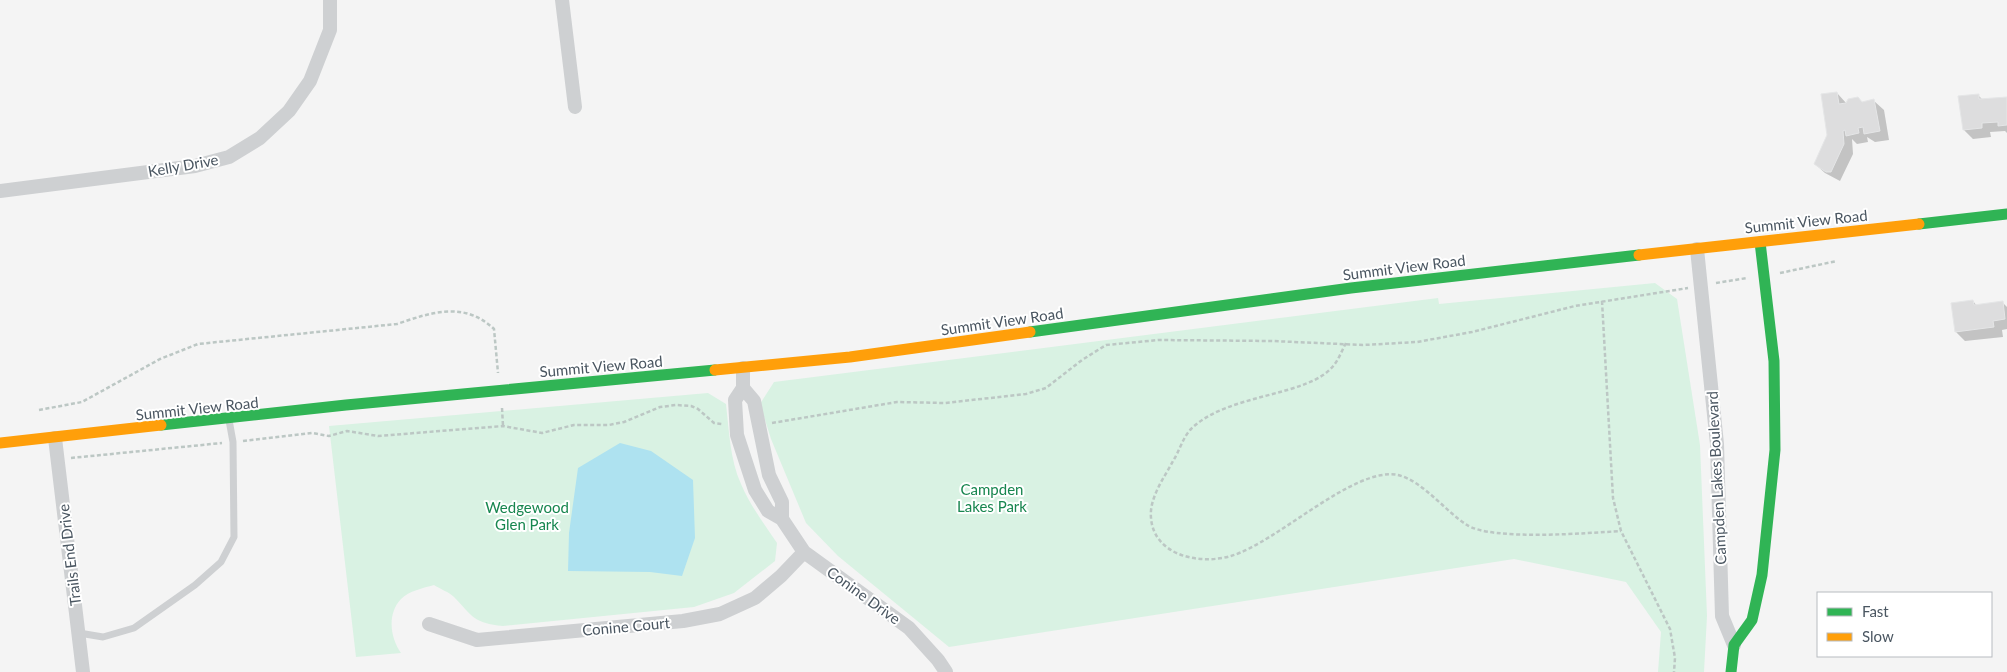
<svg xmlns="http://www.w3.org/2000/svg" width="2007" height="672" font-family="Lato,sans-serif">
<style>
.green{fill:#d9f2e3}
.water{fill:#aee2f0}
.shadow{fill:#0003}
.building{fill:#ddddde;stroke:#e5e6e7}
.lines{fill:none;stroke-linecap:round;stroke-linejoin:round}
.path{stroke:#bcc7c4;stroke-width:2.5;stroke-dasharray:4 2.5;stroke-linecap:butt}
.lane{stroke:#ced0d2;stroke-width:7}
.street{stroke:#ced0d2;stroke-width:14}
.fast{stroke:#30b455;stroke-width:11}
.slow{stroke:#ff9f0a;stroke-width:11}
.labels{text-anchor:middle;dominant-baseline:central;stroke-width:4;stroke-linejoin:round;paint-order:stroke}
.street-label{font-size:15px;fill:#4a5661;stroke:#fff}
.park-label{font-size:15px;fill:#17864f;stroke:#fff}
</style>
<rect width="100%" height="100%" fill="#f4f4f4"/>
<path class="green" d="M1655 283 1677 299 1700 445 1707 616 1704 672H1658L1661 632 1626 582 1514 559 949 647 838 556 806 523 771 439 760 404 774 382 1438 298 1439 304Z
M708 393 726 404C729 430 730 460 741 484 750 505 764 524 777 543L775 561 734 593 694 607 503 626C474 623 473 617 454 597 449 592 440 589 434 585 423 588 409 591 401 599 387 614 390 637 401 653L356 657 329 426Z"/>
<path class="water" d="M620 443 651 451 693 480 695 538 682 576 650 572 568 571 569 533 578 468Z"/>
<path class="shadow" d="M1837 93 1847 104 1874 101 1884 110 1889 140 1875 142 1867 137 1868 142 1857 144 1852 139 1853 154 1840 181 1825 173 1815 164 1828 136Z
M1978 95 1983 100 2007 98V133L2005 131 1990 132 1991 137 1973 139 1964 130Z
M1973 301 1977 306 2003 303 2007 307V329L2002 330 2003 337 1965 341 1956 332Z"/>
<path class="building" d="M1837 92 1839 104 1846 103 1848 99 1858 97 1862 102 1874 99 1880 131 1864 134 1863 127 1858 128 1859 133 1846 136 1845 130 1843 131 1844 144 1831 172H1826L1814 164 1827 135 1821 94Z
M1979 94V99L2007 97V125L1998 126V122L1982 123V128L1963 130 1958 96Z
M1973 300 1974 305 2003 301 2005 319 1993 321 1994 327 1955 332 1951 303Z"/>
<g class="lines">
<path class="path" d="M1780 273 1837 261
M1716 283 1747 278
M1602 301 1613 498 1621 531 1670 629 1675 658 1674 672
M1346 343C1342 350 1339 359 1334 365 1310 397 1227 393 1191 429 1183 437 1179 452 1173 461 1164 478 1149 498 1151 518 1154 556 1200 565 1231 556 1278 542 1354 466 1398 475 1423 481 1446 512 1467 525 1492 541 1588 533 1621 531
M502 408 503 426
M39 410 82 402 160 359 198 344 397 324C432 312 464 301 494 329L498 373
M772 423 897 402 945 403 1026 394 1046 388 1082 360 1106 345 1158 340 1272 341 1363 345 1417 342 1472 332 1575 306 1688 288
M243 441 312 433 329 436 347 431 378 436 503 426 542 433 574 425H609L624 422 660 407 676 405 691 406 698 409 714 423 722 424
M71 458 222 443"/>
<path class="lane" d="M79 633 103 637 134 628 195 585 221 562 234 537 233 442 229 420"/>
<path class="street" d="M562 0 575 107
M0 191 195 166 229 157 260 138 289 111 310 81 330 30V0
M1697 249 1717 444 1722 616 1734 645
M743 368V388L735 400 737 435 755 490 768 511 782 519 804 552 909 628 938 660 946 672
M743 388 754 401 769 475 782 502V519
M55 438 83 672
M429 624 477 640 683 621 720 614 755 598 781 576 804 552"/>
<path class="fast" d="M1919 224 2007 214
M1030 332 1351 288 1639 255
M161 425 346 405 715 370
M1731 672 1734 645 1752 620 1762 575 1775 450 1774 361 1760 242"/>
<path class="slow" d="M1639 255 1919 224
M715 370 850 357 1030 332
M0 443 161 425"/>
</g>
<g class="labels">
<g class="street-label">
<text transform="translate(183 165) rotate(-10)">Kelly Drive</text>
<text transform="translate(1806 221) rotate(-6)">Summit View Road</text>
<text transform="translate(1404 267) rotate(-7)">Summit View Road</text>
<text transform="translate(1002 321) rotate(-8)">Summit View Road</text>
<text transform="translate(601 366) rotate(-5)">Summit View Road</text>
<text transform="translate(197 408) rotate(-6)">Summit View Road</text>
<text transform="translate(1716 478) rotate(-93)">Campden Lakes Boulevard</text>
<text transform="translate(69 555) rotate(-97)">Trails End Drive</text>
<text transform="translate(864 595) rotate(36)">Conine Drive</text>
<text transform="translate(626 626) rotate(-5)">Conine Court</text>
</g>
<g class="park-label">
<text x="992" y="489">Campden<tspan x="992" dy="17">Lakes Park</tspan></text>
<text x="527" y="507">Wedgewood<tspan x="527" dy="17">Glen Park</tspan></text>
</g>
</g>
<rect x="1817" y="592" width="175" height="65" fill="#ffffff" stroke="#b7bbc0"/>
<rect x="1827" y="608" width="25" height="8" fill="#30b455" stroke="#b7bbc0"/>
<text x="1862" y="617" font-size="15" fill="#4a5661">Fast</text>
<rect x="1827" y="633" width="25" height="8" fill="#ff9f0a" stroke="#b7bbc0"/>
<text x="1862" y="642" font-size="15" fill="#4a5661">Slow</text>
</svg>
